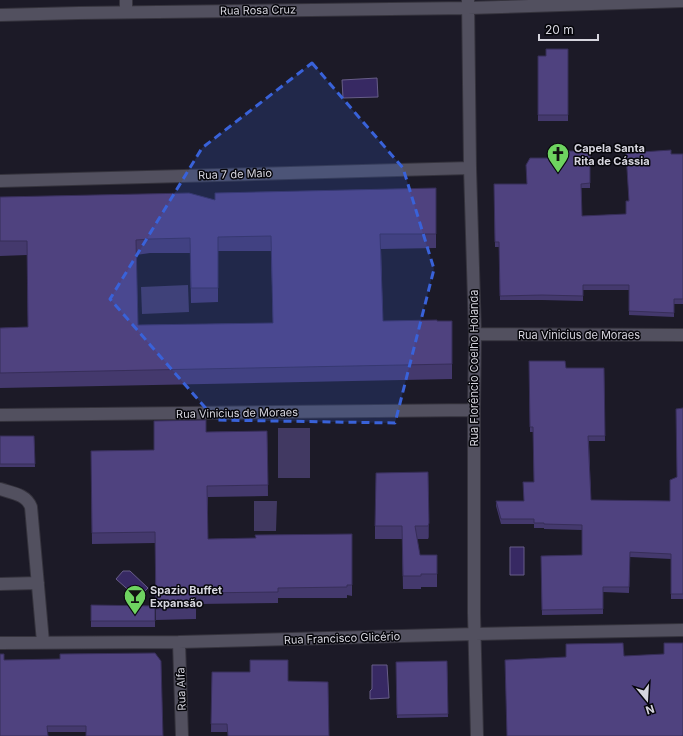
<svg xmlns="http://www.w3.org/2000/svg" width="683" height="736" font-family="Inter,sans-serif">
<style>
.green{fill:#413962}
.water{fill:#372963;stroke:#675d88}
.lines{fill:none;stroke-linecap:round;stroke-linejoin:round}
.minor-casing{stroke:#35333d;stroke-width:14}
.minor{stroke:#52505f;stroke-width:12}
.wall{fill:#44396d;fill-rule:evenodd}
.shaded-wall{fill:#372e59}
.building{fill:#4f427f;stroke:#372e59;fill-rule:evenodd}
.marked{fill:#3962d9;fill-opacity:0.2;stroke:#3962d9;stroke-width:3;stroke-dasharray:8 5;stroke-linejoin:round}
.labels{text-anchor:middle;dominant-baseline:central;stroke-width:3;stroke-linejoin:round;paint-order:stroke}
.street-label{font-size:11px;fill:#d6d5de;stroke:#06060b}
.poi-label{font-size:11px;font-weight:bold;fill:#d6d5de;stroke:#06060b;text-anchor:start}
</style>
<rect width="100%" height="100%" fill="#1c1a27"/>
<path class="green" d="M188 285 189 312 142 314 141 287Z
M278 428H310V478H278Z
M254 501H277L276 531H254Z"/>
<path class="water" d="M377 78 378 97 343 98 342 80Z
M510 547H524V575H510Z
M123 571H130L148 588 140 596 134 595 116 579Z
M372 665H387L389 698 370 699V691L372 689Z"/>
<g class="lines">
<g class="minor-casing">
<path id="minor" d="M126 0V12
M468 0 470 168 475 334 474 410V613L477 736
M0 15 79 13 468 8 683 1
M0 181 470 168
M475 334 683 335
M0 415 474 410
M0 489C12 493 26 494 31 507L43 642
M0 584 38 583
M179 642 182 736
M0 643 179 642 475 634 683 630"/>
</g>
<use href="#minor" class="minor"/>
</g>
<path class="wall" d="M568 49V121H538V56H546Z
M590 151V188H581L582 216 626 214 628 201 671 154H683V304H674V317L629 315V290H583V301L542 300H500L499 247H495L494 184H527L566 158Z
M436 188V248L381 249 383 321H452V379L0 388V328L28 327 27 255 0 256V197L215 200ZM218 251H271L273 323 138 325 136 255 150 253H190L191 303 218 302Z
M529 361 566 368H604L605 441H589L591 500 670 501 677 477 683 408V599H671V559L630 557 629 593 603 592V614L542 615 541 556 582 555V530L544 529V528H534V524H501L496 506V501H524L534 482 533 432H530Z
M267 431 268 496 208 497V539L256 538 352 534V596L347 595V598H278V603L196 604V619L156 620 155 543 92 544 91 451 154 450 206 432Z
M0 436H34L35 467H0Z
M428 472 429 536 428 539H417L420 555H437V587H421V589H403L402 539H375V526Z
M91 605 155 606V627H91Z
M4 660 163 736 86 732H47Z
M288 660 227 732H211L212 672H250Z
M447 661 448 717 397 718 396 662Z"/>
<path class="shaded-wall" d="M429 523V536L428 539V526Z"/>
<path class="building" d="M546 49H568V115H538V56H546Z
M671 150V154H683V299H674V313L629 311V285H583V296L542 295 500 296 499 242H495L494 184H527L526 165 530 158H566V151H590V183L581 184 582 216 626 214V201H629L626 153Z
M436 188V234H380L383 321 437 320V321H452V364L0 373V328L28 327 27 241H0V197L189 193 215 200V193ZM271 236 273 323 138 325 136 240 150 239 190 238 191 288H218V237Z
M529 361H565L566 368H604L605 436H588L591 500 670 501V480L677 477 676 409 683 408V594H671V554L630 552 629 587H603V609L542 610 541 556 582 555V525L544 524V523H534V519H501L496 501H524L523 482H534L533 427H530Z
M206 420V432L267 431 268 485 207 486 208 539 256 538 255 535 352 534V585H347V587L278 588V592L196 593V608L156 609 155 532 92 533 91 451 154 450V421Z
M0 436H34L35 464H0Z
M428 472 429 523 428 526H415L420 555H437V574H421V576H403L402 526H375L376 473Z
M91 605 155 606V621H91Z
M623 643 624 656 664 654V643H683V736H507L505 660 566 657V644Z
M155 653 161 661 163 736H86V726H47L48 736H0V654H4V660L60 659V654Z
M250 660H288V681L328 682 329 736H228L227 724H211L212 672H250Z
M447 661 448 714 397 715 396 662Z"/>
<path class="marked" d="M312 63 403 168 434 269 395 423 216 420 110 299 202 148Z"/>
<defs>
<g id="church-pin" transform="scale(1.15)"><path d="M0 17L-7.5 6A9.5 9.5 0 1 1 7.5 6Z" fill="#6ed360" stroke="#06060b"/><path d="M-1.2-6h2.4v3.5h3.3v2.4h-3.3V6h-2.4V-.1h-3.3v-2.4h3.3Z" fill="#111"/></g>
<g id="bar-pin" transform="scale(1.15)"><path d="M0 17L-7.5 6A9.5 9.5 0 1 1 7.5 6Z" fill="#6ed360" stroke="#06060b"/><path d="M-6-5H6L.8 .8V4.5H3.5V6h-7V4.5H-.8V.8Z" fill="#111"/></g>
</defs>
<g fill-rule="evenodd">
<use href="#church-pin" x="558" y="154"/>
<use href="#bar-pin" x="135" y="596"/>
</g>
<g class="labels">
<g class="street-label">
<text transform="translate(258 10) rotate(-1)">Rua Rosa Cruz</text>
<text transform="translate(235 174) rotate(-2)">Rua 7 de Maio</text>
<text x="579" y="335">Rua Vinicius de Moraes</text>
<text transform="translate(474 368) rotate(-90)">Rua Florêncio Coelho Holanda</text>
<text transform="translate(237 413) rotate(-1)">Rua Vinicius de Moraes</text>
<text transform="translate(342 638) rotate(-2)">Rua Francisco Glicério</text>
<text transform="translate(181 689) rotate(-92)">Rua Alfa</text>
</g>
<g class="poi-label">
<text x="574" y="148">Capela Santa<tspan x="574" dy="13">Rita de Cássia</tspan></text>
<text x="150" y="590">Spazio Buffet<tspan x="150" dy="13">Expansão</tspan></text>
</g>
</g>
<g transform="translate(647 700) rotate(162)" stroke="#06060b" stroke-width="3" paint-order="stroke">
<path d="M0-3L7 15L0 10L-7 15Z" fill="#d6d5de"/>
<text y="-6" font-size="11" font-weight="bold" text-anchor="middle" fill="#d6d5de">N</text>
</g>
<path d="M539 34v6h59v-6" fill="none" stroke="#d6d5de" stroke-width="2"/>
<text x="545" y="34" font-size="12" fill="#d6d5de" stroke="#06060b" stroke-width="3" paint-order="stroke">20 m</text>
</svg>
